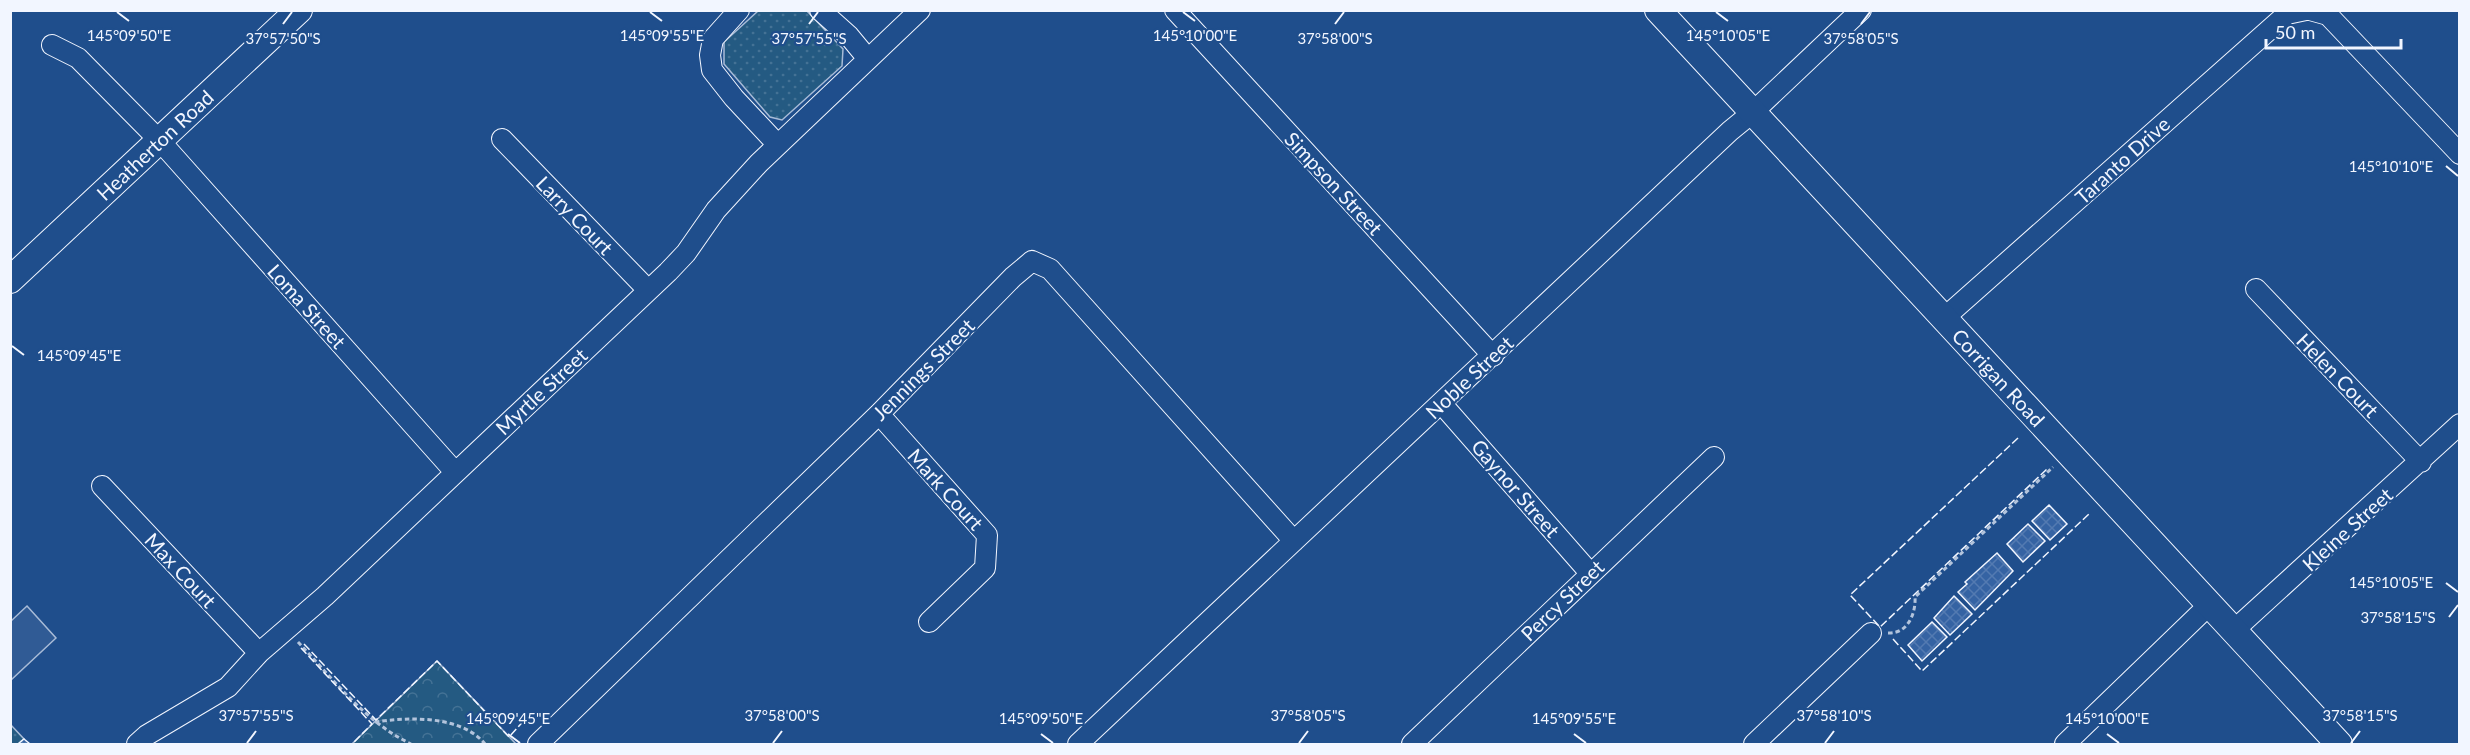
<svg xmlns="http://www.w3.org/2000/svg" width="2470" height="755" font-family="Lato,sans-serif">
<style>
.grass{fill:url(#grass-dots);stroke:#a8bbd7;stroke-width:1.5}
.park{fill:url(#park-crowns);stroke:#a8bbd7;stroke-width:1.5}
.parking{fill:#305b95;stroke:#a8bbd7;stroke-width:1.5}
.building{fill:url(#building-cross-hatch);stroke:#f2f6ff;stroke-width:1.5}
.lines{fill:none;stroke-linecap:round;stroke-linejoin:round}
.minor-casing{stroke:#f2f6ff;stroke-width:22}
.major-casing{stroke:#f2f6ff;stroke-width:28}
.path{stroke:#b3c4dc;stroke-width:3;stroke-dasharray:4.5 3;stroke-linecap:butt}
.minor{stroke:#1f4e8c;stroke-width:20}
.major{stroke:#1f4e8c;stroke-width:26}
.fence{stroke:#f2f6ff;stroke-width:1.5;stroke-dasharray:8 3;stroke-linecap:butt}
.ticks{fill:none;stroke:#f2f6ff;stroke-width:2}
.labels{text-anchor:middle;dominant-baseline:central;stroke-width:4.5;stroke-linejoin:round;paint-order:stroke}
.street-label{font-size:20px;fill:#f2f6ff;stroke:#1f4e8c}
.ticks-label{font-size:15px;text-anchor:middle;fill:#f2f6ff;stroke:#1f4e8c;stroke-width:4.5;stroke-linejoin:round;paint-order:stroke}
</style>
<defs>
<pattern id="grass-dots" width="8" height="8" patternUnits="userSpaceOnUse" patternTransform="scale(1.5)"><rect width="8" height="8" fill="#245a82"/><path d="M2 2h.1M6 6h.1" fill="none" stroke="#447295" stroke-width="1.8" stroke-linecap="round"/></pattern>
<pattern id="park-crowns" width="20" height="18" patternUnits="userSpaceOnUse" patternTransform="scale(1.5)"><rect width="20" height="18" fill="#245a82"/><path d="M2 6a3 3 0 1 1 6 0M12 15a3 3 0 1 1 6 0" fill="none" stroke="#447295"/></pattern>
<pattern id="building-cross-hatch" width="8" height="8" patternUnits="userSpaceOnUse" patternTransform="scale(1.5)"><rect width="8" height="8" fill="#3563a3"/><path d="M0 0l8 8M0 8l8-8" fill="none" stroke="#537ab1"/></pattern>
</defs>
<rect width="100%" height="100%" fill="#1f4e8c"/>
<path class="grass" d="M758 11H807L843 49 842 66 782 120 770 117 724 64V42Z
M10 724 24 739 18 744H11Z"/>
<path class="park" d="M437 661 516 744H352Z"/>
<path class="parking" d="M27 606 56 638 11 680V621Z"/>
<path class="building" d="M2049 505 2067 524 2050 540 2032 521Z
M2028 524 2045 541 2023 562 2007 544Z
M1997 553 2013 571 1975 610 1958 592 1967 584 1965 582Z
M1954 596 1972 614 1950 635 1934 618Z
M1932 622 1947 637 1922 661 1908 645Z
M24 739 30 744H18Z"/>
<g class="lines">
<g class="minor-casing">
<path id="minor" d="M739 10 713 39 710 55 712 70 734 98 778 145
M820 10 849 36 868 59
M1175 10 1493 356
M2310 10 2328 15 2460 154
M52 45 78 58 160 141 455 472
M502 139 648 290
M2256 289 2421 462
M1943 319 2287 14 2306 10
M1441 403 1590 573
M879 414 987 535 985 568 929 622
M102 486 259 653
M2232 632 2460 424
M137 744 147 735 228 687 259 653 325 596 668 272 686 253 716 210 759 163 920 10
M538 744 879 414 1013 277 1032 261 1050 269 1294 541
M1078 744 1730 131 1752 113 1861 10
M1412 744 1714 457
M1754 744 1871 633
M2065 744 2208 606"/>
</g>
<g class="major-casing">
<g id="major">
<path id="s1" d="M1658 10 2339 744"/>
<path id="s2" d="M10 280 299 10"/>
</g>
</g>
<path class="path" d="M1888 633C1908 634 1916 613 1915 597L2053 467
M298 642C333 679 365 722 411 744
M375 722C409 717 461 715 485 744"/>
<use href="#minor" class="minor"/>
<use href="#major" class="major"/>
<path class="fence" d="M2018 438 1850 595 1880 627 2047 469
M1893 639 1922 671 2089 514
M304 644 376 720 437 661 509 737 530 714
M301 648 372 724 352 744"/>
</g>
<path class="ticks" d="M117 12 129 21M650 12 662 21M1183 12 1195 21M1716 12 1728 21M283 24 292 12M809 24 818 12M1335 24 1344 12M1861 24 1870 12M2446 166 2458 176M12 346 24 355M2446 583 2458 592M2449 617 2458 605M508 734 520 743M1041 734 1053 743M1574 734 1586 743M2107 734 2119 743M247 743 256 731M773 743 782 731M1299 743 1308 731M1825 743 1834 731M2351 743 2360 731"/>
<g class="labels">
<g class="street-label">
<text stroke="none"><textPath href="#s2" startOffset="198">Heatherton Road</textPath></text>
<text transform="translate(2122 160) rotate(-42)">Taranto Drive</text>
<text transform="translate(1334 183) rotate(47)">Simpson Street</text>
<text transform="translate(575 215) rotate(46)">Larry Court</text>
<text transform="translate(307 306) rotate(48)">Loma Street</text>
<text transform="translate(923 369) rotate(-45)">Jennings Street</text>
<text transform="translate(2338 375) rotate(46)">Helen Court</text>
<text transform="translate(1469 377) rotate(-43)">Noble Street</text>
<text stroke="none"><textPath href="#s1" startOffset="501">Corrigan Road</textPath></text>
<text transform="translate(541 391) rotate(-43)">Myrtle Street</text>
<text transform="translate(1516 488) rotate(49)">Gaynor Street</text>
<text transform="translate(946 489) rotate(48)">Mark Court</text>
<text transform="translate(2347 529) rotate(-42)">Kleine Street</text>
<text transform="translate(181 570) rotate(47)">Max Court</text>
<text transform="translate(1562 600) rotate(-44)">Percy Street</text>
</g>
</g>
<g class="ticks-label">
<text x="129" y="41">145°09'50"E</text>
<text x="662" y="41">145°09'55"E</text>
<text x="1195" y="41">145°10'00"E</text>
<text x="1728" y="41">145°10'05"E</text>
<text x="283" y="44">37°57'50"S</text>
<text x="809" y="44">37°57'55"S</text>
<text x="1335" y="44">37°58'00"S</text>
<text x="1861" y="44">37°58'05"S</text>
<text x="2391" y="172">145°10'10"E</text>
<text x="79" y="361">145°09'45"E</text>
<text x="2391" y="588">145°10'05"E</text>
<text x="2398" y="623">37°58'15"S</text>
<text x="256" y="721">37°57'55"S</text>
<text x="782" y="721">37°58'00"S</text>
<text x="1308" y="721">37°58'05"S</text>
<text x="1834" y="721">37°58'10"S</text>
<text x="2360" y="721">37°58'15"S</text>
<text x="508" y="724">145°09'45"E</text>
<text x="1041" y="724">145°09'50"E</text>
<text x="1574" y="724">145°09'55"E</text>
<text x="2107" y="724">145°10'00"E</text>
</g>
<rect width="2470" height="755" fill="none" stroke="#f2f6ff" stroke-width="24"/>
<path d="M2266 39v9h135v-9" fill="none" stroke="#f2f6ff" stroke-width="3"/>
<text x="2275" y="39" font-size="18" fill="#f2f6ff" stroke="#1f4e8c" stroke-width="4.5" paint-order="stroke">50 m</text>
</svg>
